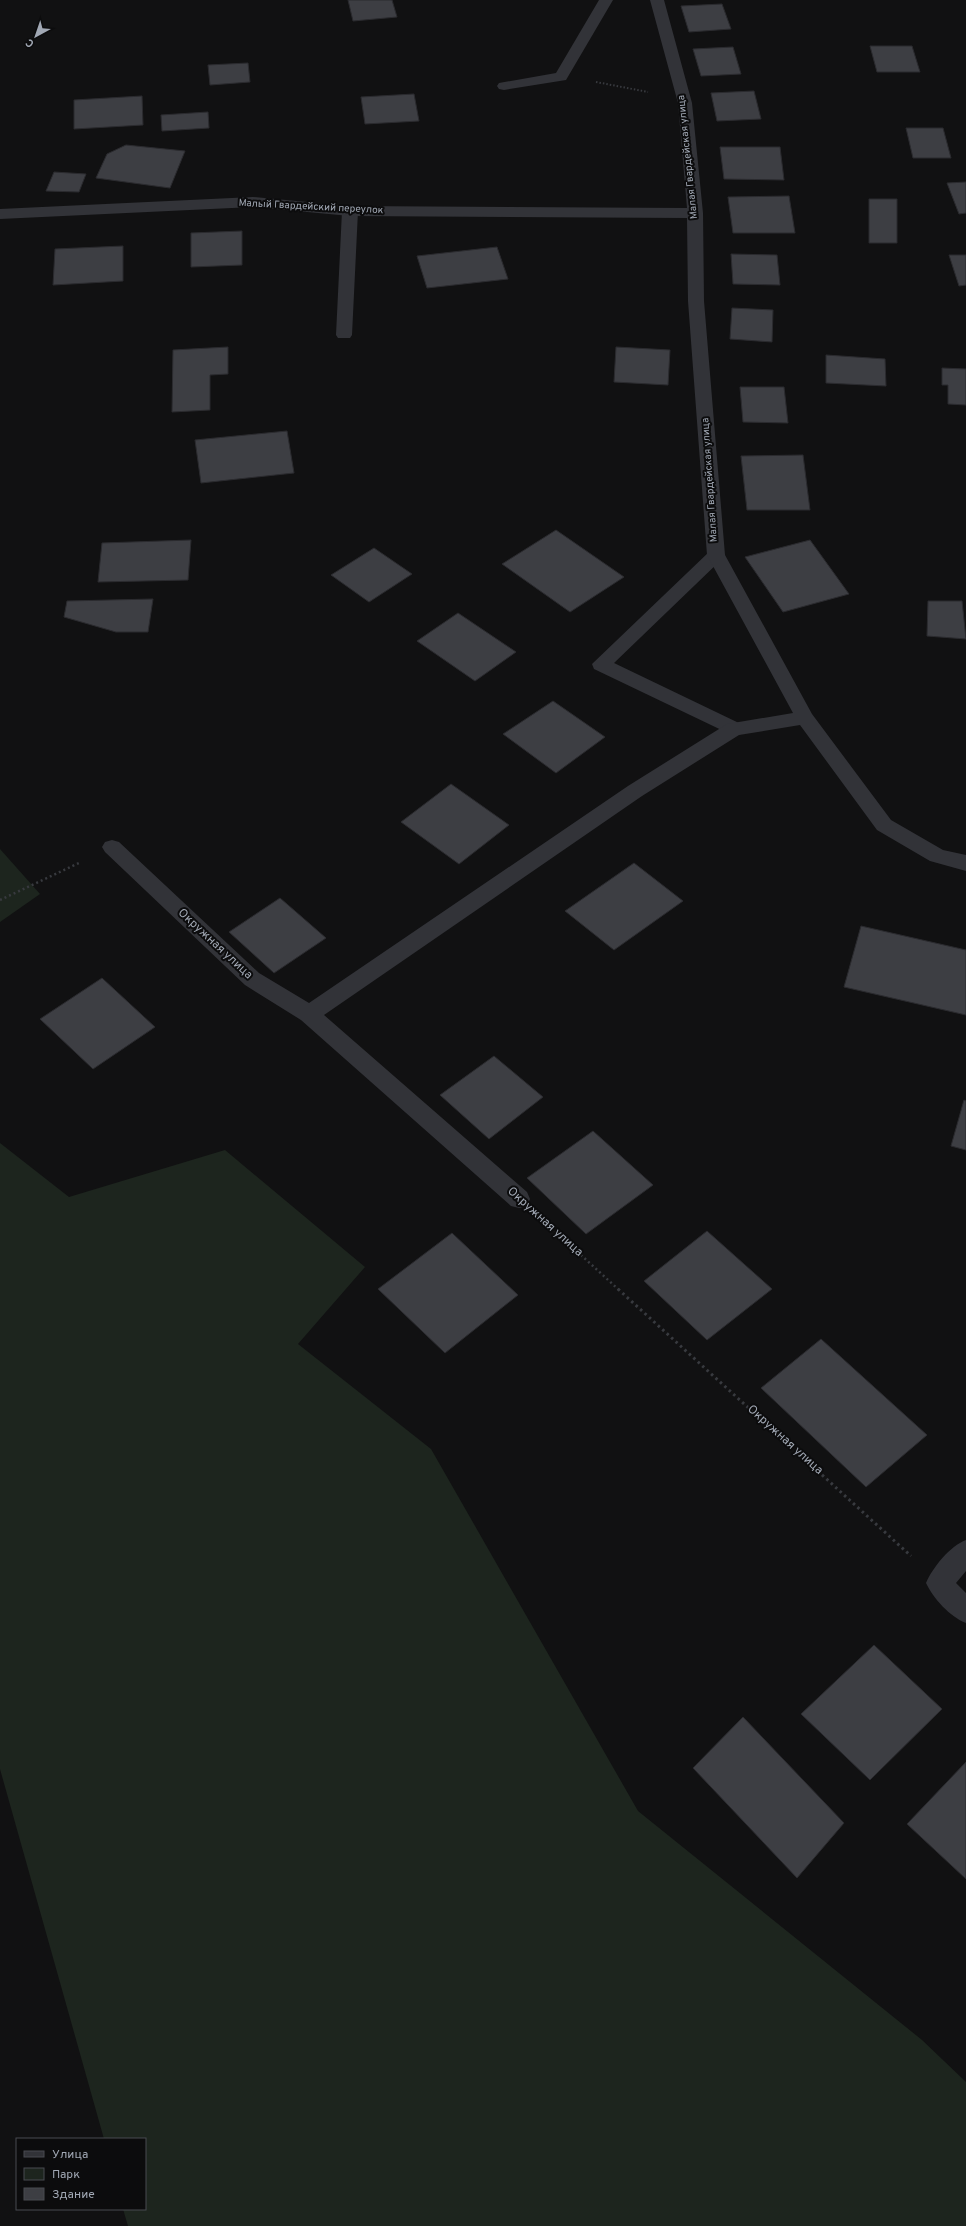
<svg xmlns="http://www.w3.org/2000/svg" width="966" height="2226" font-family="Overpass,sans-serif">
<style>
.green{fill:#1d251e}
.building{fill:#3d3e43;stroke:#2b2b2f}
.lines{fill:none;stroke-linecap:round;stroke-linejoin:round}
.path-far2{stroke:#383a3f;stroke-width:2;stroke-dasharray:1.5 2;stroke-linecap:butt}
.path-far1{stroke:#383a3f;stroke-width:2.5;stroke-dasharray:2 3;stroke-linecap:butt}
.path{stroke:#383a3f;stroke-width:3;stroke-dasharray:2.5 3.5;stroke-linecap:butt}
.service{fill:#323338;fill-rule:evenodd}
.minor{fill:#323338;fill-rule:evenodd}
.labels{text-anchor:middle;dominant-baseline:central;stroke-width:4;stroke-linejoin:round;paint-order:stroke}
.far-street-label{font-size:10px;fill:#a1a8b4;stroke:#0c0c0d}
.street-label{font-size:12px;fill:#a1a8b4;stroke:#0c0c0d}
</style>
<rect width="100%" height="100%" fill="#111112"/>
<path class="green" d="M0 849 40 894 0 922Z
M0 1143 69 1197 225 1150 365 1267 298 1344 431 1449 638 1811 922 2040 966 2082V2226H128L123 2209H145V2139H104L0 1769Z"/>
<path class="building" d="M348 0H392L397 17 353 21Z
M722 4 731 29 689 32 681 6Z
M870 46H912L920 72H877Z
M733 47 741 74 701 76 693 49Z
M248 63 250 82 210 85 208 65Z
M754 91 761 119 717 121 711 93Z
M414 94 419 121 365 124 361 97Z
M142 96 143 125 74 129V100Z
M208 112 209 128 162 131 161 115Z
M906 128H943L951 158H913Z
M126 145 185 151 170 188 96 178 107 154Z
M720 147H780L784 180 724 179Z
M54 172 86 174 79 192 46 191Z
M966 182V213L959 214 947 183Z
M789 196 795 233H733L728 197Z
M869 199H897V243H869Z
M242 231V265L191 267V233Z
M123 246V281L53 285 55 249Z
M497 247 508 279 427 288 417 256Z
M731 254 777 255 780 285 733 284Z
M949 255H966V285L959 286Z
M732 308 773 310 772 342 730 339Z
M228 347V374L210 375V410L172 412 173 350Z
M616 347 670 350 668 385 614 382Z
M826 355 885 359 886 386 826 383Z
M942 368 966 369V405L948 404V385H942Z
M740 387H784L788 423 743 422Z
M287 431 294 473 201 483 195 440Z
M803 455 810 510H747L741 456Z
M556 530 624 577 570 612 502 564Z
M191 540 188 580 98 582 102 543Z
M810 540 849 594 783 612 745 557Z
M374 548 412 574 369 602 331 575Z
M153 599 148 632H116L64 617 67 601Z
M928 601H962L966 639 927 636Z
M458 613 516 652 475 681 417 641Z
M553 701 605 737 556 773 503 734Z
M451 784 509 825 459 864 401 822Z
M634 863 683 901 614 950 565 911Z
M280 898 326 938 274 973 229 932Z
M861 926 966 950V1015L844 987Z
M102 978 155 1027 93 1069 40 1019Z
M494 1056 543 1097 489 1139 440 1095Z
M964 1100 966 1101V1150L951 1146Z
M593 1131 653 1185 586 1234 527 1178Z
M707 1231 772 1289 707 1340 644 1281Z
M452 1233 518 1295 445 1353 378 1289Z
M821 1339 927 1435 866 1487 761 1388Z
M874 1645 942 1709 870 1780 801 1714Z
M743 1717 844 1823 797 1878 693 1768Z
M966 1762V1879L907 1824Z"/>
<g class="lines">
<path class="path-far2" d="M596 82 648 92"/>
<path class="path-far1" d="M0 900 81 862
M544 1221 619 1290"/>
<path class="path" d="M618 1289 911 1556"/>
<path class="service" d="M599 0H613L566 80 504 90 499 89 497 86 499 83 556 73Z
M350 206 355 208 358 211 352 335 350 338H338L336 335 342 211 345 208Z
M716 549 722 551 725 555 722 559 614 663 741 724 744 729 741 734 734 736 594 669 592 664 710 551Z"/>
<path class="minor" d="M650 0H664L692 103 703 213 704 301 725 555 812 714 891 820 943 850 966 855V871L930 861 877 830 800 725 739 735 642 796 324 1015 527 1192 530 1199 527 1206 519 1208 511 1206 301 1020 245 985 105 852 102 847 105 842 112 840 119 842 259 973 309 1003 628 786 727 724 793 713 707 555 688 301 687 218 350 216 253 207 0 219V209L253 197 350 206 687 208 678 103Z
M966 1540V1571L956 1583 966 1593V1623C950 1617 933 1598 926 1583 933 1567 950 1546 966 1540Z"/>
</g>
<g class="labels">
<g class="far-street-label">
<text transform="translate(688 157) rotate(-96)">Малая Гвардейская улица</text>
<text transform="translate(311 207) rotate(3)">Малый Гвардейский переулок</text>
<text transform="translate(710 480) rotate(-94)">Малая Гвардейская улица</text>
</g>
<g class="street-label">
<text transform="translate(215 944) rotate(43)">Окружная улица</text>
<text transform="translate(545 1222) rotate(42)">Окружная улица</text>
<text transform="translate(785 1440) rotate(42)">Окружная улица</text>
</g>
</g>
<rect x="16" y="2138" width="130" height="72" fill="#0c0c0d" stroke="#484a50"/>
<rect x="24" y="2151" width="20" height="6" fill="#323338" stroke="#484a50"/>
<text x="52" y="2158" font-size="12" fill="#a1a8b4">Улица</text>
<rect x="24" y="2168" width="20" height="12" fill="#1d251e" stroke="#484a50"/>
<text x="52" y="2178" font-size="12" fill="#a1a8b4">Парк</text>
<rect x="24" y="2188" width="20" height="12" fill="#3d3e43" stroke="#484a50"/>
<text x="52" y="2198" font-size="12" fill="#a1a8b4">Здание</text>
<g transform="translate(36 36) rotate(220)" stroke="#0c0c0d" stroke-width="3" paint-order="stroke">
<path d="M0-3L7 15L0 10L-7 15Z" fill="#a1a8b4"/>
<text y="-6" font-size="11" font-weight="bold" text-anchor="middle" fill="#a1a8b4">С</text>
</g>
</svg>
